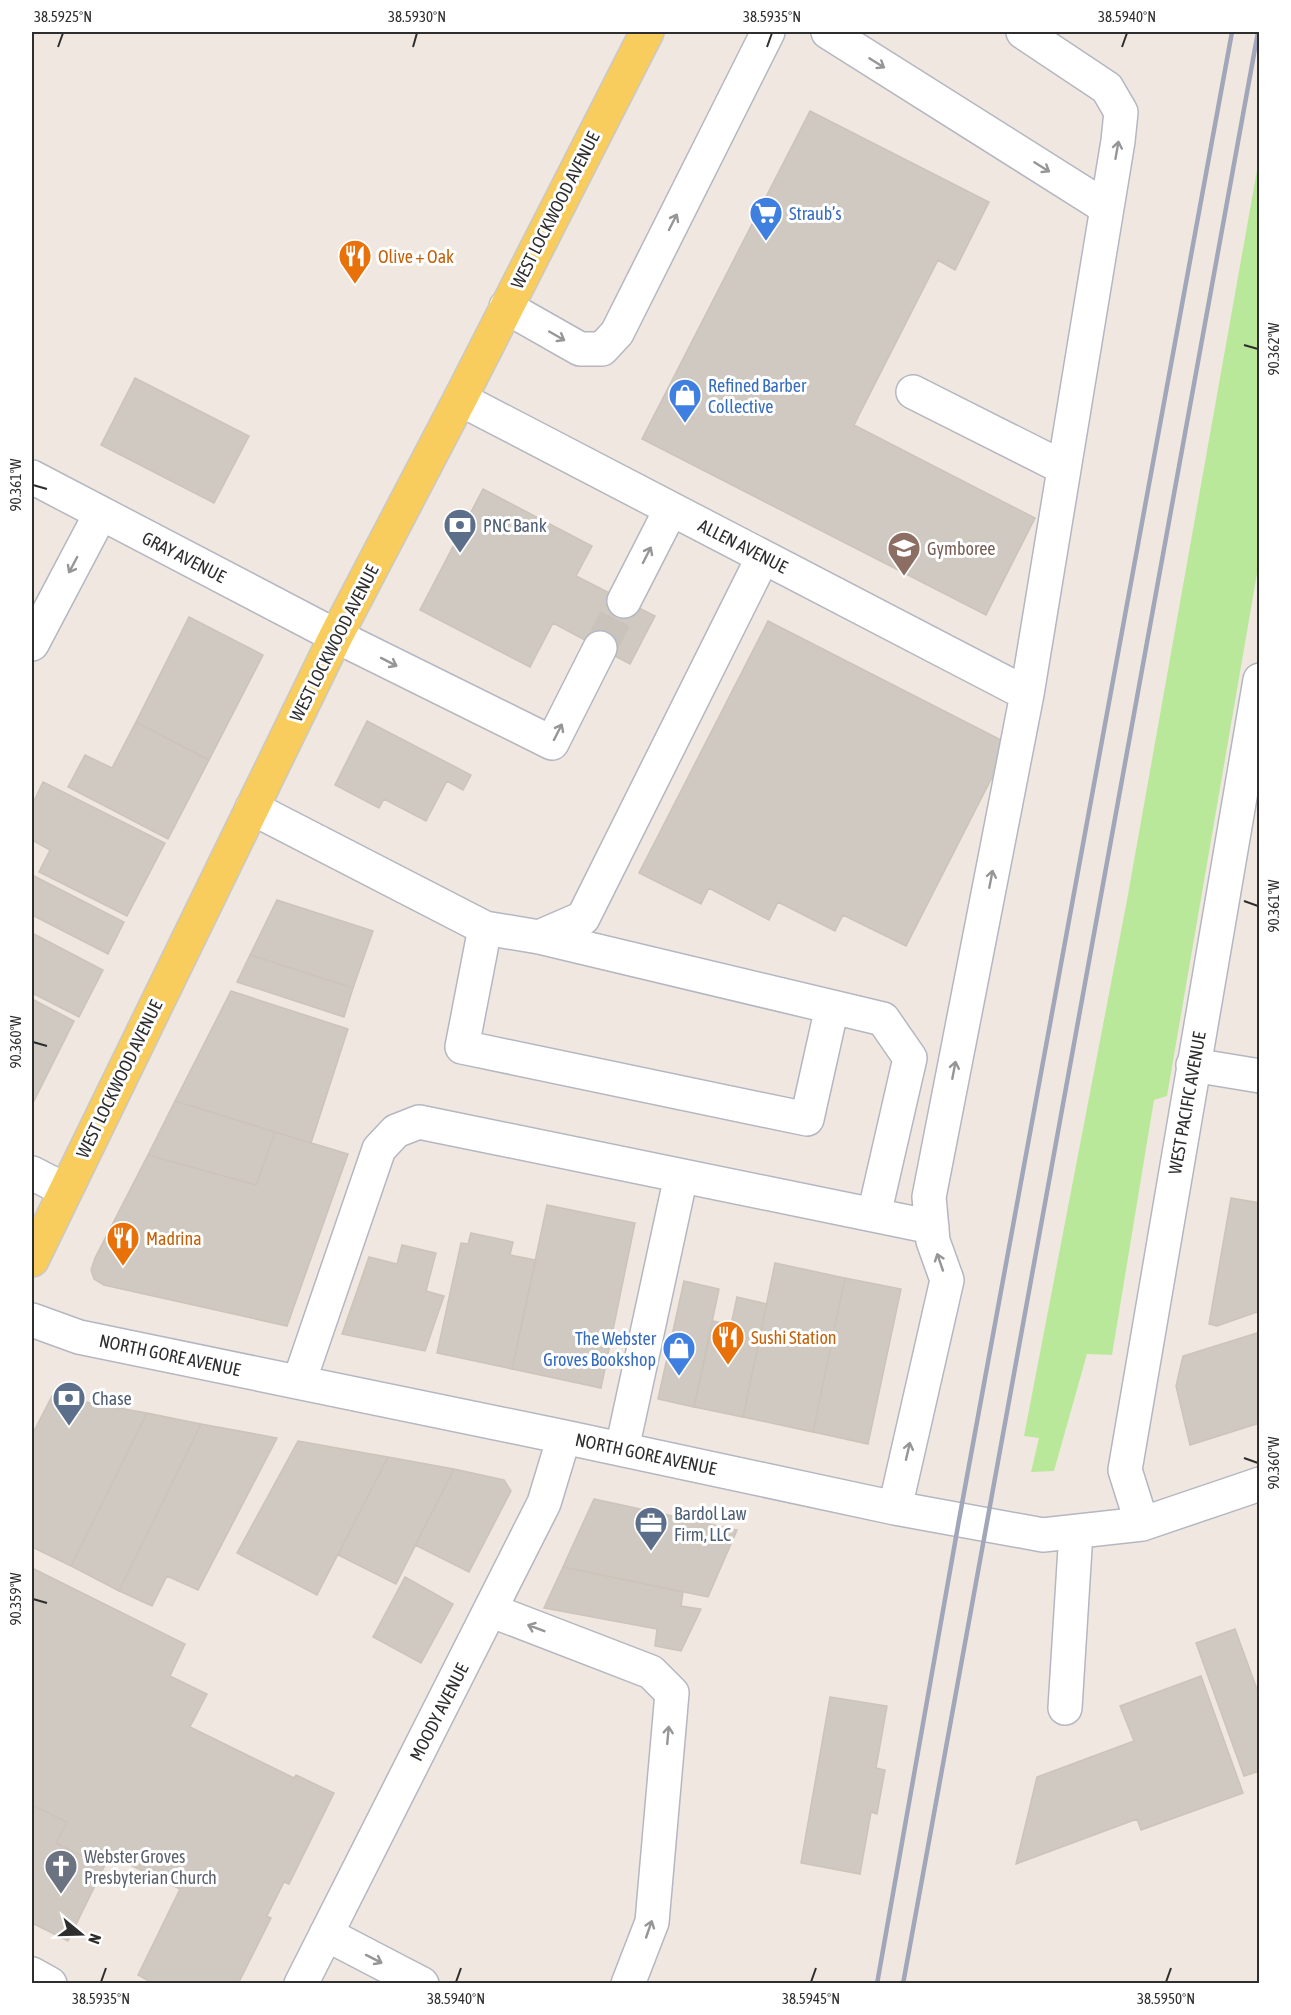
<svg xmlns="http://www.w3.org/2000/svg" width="1291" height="2015" font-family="'Asap Condensed',sans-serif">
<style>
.green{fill:#b9e89b}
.building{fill:#cfc9c1;stroke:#ccc4b9;stroke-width:1.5}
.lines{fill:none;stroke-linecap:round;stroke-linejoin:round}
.minor-tunnel{stroke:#c9c3bc;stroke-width:33;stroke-dasharray:33 16;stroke-linecap:butt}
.minor-casing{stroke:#b4b7c2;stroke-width:36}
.major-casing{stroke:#c9c9c9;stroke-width:36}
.minor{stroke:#fff;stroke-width:33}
.major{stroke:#f8cc5d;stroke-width:33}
.rail{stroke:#a2a6b9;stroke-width:4.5}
.oneway{stroke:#969696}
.ticks{fill:none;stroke:#2e2e2e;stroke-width:2}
.labels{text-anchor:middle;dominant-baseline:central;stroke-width:6;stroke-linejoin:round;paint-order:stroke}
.street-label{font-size:18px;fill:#2e2e2e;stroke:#fff}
.shop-label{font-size:18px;fill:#366cbe;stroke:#fff;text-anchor:start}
.food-label{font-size:18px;fill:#c56008;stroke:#fff;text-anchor:start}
.service-label{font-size:18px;fill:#4e5e75;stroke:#fff;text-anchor:start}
.education-label{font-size:18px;fill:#785e54;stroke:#fff;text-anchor:start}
.worship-label{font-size:18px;fill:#5b616d;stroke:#fff;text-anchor:start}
.neatline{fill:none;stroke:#2e2e2e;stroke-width:2}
.ticks-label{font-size:15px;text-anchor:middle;fill:#2e2e2e}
</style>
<rect width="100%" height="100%" fill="#f0e8e0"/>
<path class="green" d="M1259 159V562L1167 1096 1154 1100 1112 1355 1087 1354 1054 1471 1031 1472 1039 1438 1024 1436 1127 900Z"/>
<path class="building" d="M810 111 989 202 955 270 938 260 854 425 1035 518 986 615 642 439Z
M135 378 249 436 214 503 101 445Z
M483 489 592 546 576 576 655 616 630 664 553 623 530 667 420 610Z
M189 617 263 655 209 760 136 722Z
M768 621 1009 744 906 946 843 915 835 931 778 902 769 920 709 888 701 904 639 873Z
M367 721 471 775 463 790 447 781 426 821 384 799 379 808 335 785Z
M136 722 209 760 168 839 68 787 85 755 112 768Z
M43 782 165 843 127 916 39 872 50 850 32 840V805Z
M32 875 124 922 108 954 32 915Z
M277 900 373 931 353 988 250 955Z
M32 933 103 970 79 1017 32 993Z
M250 955 353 988 344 1017 237 982Z
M231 991 348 1029 311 1143 175 1101Z
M32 999 74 1021 32 1105Z
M175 1101 275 1132 256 1185 148 1155Z
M275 1132 348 1154 287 1326 104 1285 94 1279 91 1270 95 1258 148 1155 256 1185Z
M1231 1198 1260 1203V1311L1217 1326 1209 1324Z
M547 1205 635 1223 601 1388 512 1369Z
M471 1233 513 1242 510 1255 536 1260 512 1369 437 1353 461 1243 468 1244Z
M402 1245 436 1253 426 1291 444 1296 425 1351 342 1334 369 1257 397 1264Z
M775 1263 845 1278 813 1432 743 1417Z
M845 1278 901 1289 868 1444 813 1432Z
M684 1281 719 1289 694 1407 658 1399Z
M737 1297 767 1304 743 1417 694 1407 713 1321 731 1325Z
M1260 1332V1423L1190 1445 1176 1386 1183 1356Z
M52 1396 147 1413 71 1566 32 1547V1435Z
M147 1413 201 1424 119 1591 71 1566Z
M201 1424 277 1438 198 1590 167 1576 152 1606 119 1591Z
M298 1441 388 1457 317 1595 237 1553Z
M388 1457 454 1469 396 1584 338 1555Z
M454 1469 504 1480 511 1491 469 1572 415 1545Z
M594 1499 737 1530 708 1597 563 1567Z
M563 1567 683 1592 681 1606 701 1609 681 1651 655 1646 657 1629 544 1608Z
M32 1568 185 1644 170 1676 207 1694 190 1727 294 1778 296 1775 334 1793 289 1884 284 1882 267 1916 271 1918 238 1984H154L138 1975 180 1889 110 1855 104 1867 56 1843 67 1822 32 1805Z
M405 1577 453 1604 421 1663 373 1637Z
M1235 1629 1258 1692H1260V1771L1244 1776 1196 1643Z
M1201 1676 1243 1793 1141 1830 1137 1819 1016 1864 1037 1777 1134 1741 1120 1706Z
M830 1697 887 1706 876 1768 885 1770 877 1814 871 1812 860 1874 801 1863Z
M32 1805 67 1822 56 1843 104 1867 68 1941 32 1923Z"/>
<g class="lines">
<path class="minor-tunnel" d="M600 648 624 601"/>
<g class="minor-casing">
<path id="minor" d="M828 32 1107 208
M506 307 580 349H602L617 333 768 32
M913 392 1064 468
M460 399 1027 694
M32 477 336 636 552 743 600 648
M624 601 671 509
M32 644 101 513
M252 808 485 928 539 937 883 1019 910 1058 874 1215
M485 928 462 1047 807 1119 832 1007
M539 937 583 918 763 557
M1193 1065 1260 1076
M32 1173 65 1190
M32 1320 79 1337 564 1437 895 1508 1043 1535 1142 1524 1260 1484
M299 1382 379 1149 396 1131 419 1122 932 1227
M622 1449 681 1176
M895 1508 947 1280 933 1241 929 1197 1027 694 1118 141 1121 112 1107 88 1023 32
M1142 1524 1125 1470 1260 680
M490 1610 651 1672 672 1693 652 1922 628 1984
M1065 1708 1076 1532
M326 1934 422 1984
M32 1974 50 1984
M301 1984 544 1503 564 1437"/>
</g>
<g class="major-casing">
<path id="major" d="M32 1260 336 636 460 399 647 32"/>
</g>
<use href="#minor" class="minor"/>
<use href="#major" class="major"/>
<path class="rail" d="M877 1984 959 1520 1232 32
M903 1984 1258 32"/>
</g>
<defs><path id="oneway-shaft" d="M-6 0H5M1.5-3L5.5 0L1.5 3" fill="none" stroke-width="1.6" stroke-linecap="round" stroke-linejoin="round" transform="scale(1.5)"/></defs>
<g class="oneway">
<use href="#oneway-shaft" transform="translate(877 63) rotate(32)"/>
<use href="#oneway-shaft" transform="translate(1117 150) rotate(-80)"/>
<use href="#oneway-shaft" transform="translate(1042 167) rotate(32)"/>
<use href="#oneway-shaft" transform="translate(673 222) rotate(-63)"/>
<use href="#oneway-shaft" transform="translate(557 336) rotate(30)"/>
<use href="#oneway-shaft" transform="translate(647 555) rotate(-63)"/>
<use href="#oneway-shaft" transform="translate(73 565) rotate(118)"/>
<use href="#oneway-shaft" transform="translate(389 662) rotate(27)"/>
<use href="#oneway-shaft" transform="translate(558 732) rotate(-63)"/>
<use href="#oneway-shaft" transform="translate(991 879) rotate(-79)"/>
<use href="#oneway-shaft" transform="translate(954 1070) rotate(-79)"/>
<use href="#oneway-shaft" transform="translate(940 1262) rotate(-109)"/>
<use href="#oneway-shaft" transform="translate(908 1451) rotate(-77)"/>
<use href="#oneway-shaft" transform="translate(536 1628) rotate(-159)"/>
<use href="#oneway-shaft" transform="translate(668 1735) rotate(-85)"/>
<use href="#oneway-shaft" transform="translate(649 1929) rotate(-71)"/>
<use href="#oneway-shaft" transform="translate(374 1959) rotate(27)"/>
</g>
<path class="ticks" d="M58 47 63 33M413 47 417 33M767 47 772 33M1122 47 1127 33M1244 345 1258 349M33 485 47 489M1244 901 1258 906M33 1042 47 1046M1244 1458 1258 1463M33 1599 47 1603M101 1982 106 1968M456 1982 461 1968M811 1982 816 1968M1166 1982 1171 1968"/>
<defs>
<g id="supermarket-pin" transform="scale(1.725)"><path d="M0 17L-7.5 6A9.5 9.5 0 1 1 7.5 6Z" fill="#3f7fe0" stroke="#fff"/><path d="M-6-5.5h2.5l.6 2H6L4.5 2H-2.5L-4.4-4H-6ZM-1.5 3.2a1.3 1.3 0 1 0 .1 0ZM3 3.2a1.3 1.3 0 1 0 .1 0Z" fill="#fff"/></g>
<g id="restaurant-pin" transform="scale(1.725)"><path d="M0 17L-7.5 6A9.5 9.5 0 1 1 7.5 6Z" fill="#e8710a" stroke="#fff"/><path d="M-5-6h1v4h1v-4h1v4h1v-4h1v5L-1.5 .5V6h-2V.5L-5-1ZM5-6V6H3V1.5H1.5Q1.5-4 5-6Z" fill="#fff"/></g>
<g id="shop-pin" transform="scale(1.725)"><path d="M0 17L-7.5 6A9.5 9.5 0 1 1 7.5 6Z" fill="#3f7fe0" stroke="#fff"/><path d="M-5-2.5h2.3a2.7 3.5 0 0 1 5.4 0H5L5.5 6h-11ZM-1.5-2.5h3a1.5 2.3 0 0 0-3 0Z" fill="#fff"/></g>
<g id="bank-pin" transform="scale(1.725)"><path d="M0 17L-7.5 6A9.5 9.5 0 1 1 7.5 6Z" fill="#5c6f8a" stroke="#fff"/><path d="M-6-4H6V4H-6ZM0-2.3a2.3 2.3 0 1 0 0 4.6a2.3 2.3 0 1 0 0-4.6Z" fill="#fff"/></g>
<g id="school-pin" transform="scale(1.725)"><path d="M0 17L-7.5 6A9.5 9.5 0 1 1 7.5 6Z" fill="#8d6e63" stroke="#fff"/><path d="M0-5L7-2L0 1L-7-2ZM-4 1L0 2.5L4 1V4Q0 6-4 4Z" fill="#fff"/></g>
<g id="office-pin" transform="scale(1.725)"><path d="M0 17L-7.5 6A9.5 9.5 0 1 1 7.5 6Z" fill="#5c6f8a" stroke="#fff"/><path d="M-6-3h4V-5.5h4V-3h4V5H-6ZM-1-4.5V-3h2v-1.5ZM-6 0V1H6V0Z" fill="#fff"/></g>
<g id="church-pin" transform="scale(1.725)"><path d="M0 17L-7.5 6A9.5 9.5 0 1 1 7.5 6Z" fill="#6b7280" stroke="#fff"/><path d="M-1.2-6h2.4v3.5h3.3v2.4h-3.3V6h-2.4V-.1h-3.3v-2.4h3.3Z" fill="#fff"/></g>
</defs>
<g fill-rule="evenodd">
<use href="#supermarket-pin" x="766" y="213"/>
<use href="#restaurant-pin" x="355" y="256"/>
<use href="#shop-pin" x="685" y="395"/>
<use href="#bank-pin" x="460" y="525"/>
<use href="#school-pin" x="904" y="548"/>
<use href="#restaurant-pin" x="123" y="1238"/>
<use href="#restaurant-pin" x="728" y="1337"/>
<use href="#shop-pin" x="679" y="1348"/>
<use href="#bank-pin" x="69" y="1398"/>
<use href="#office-pin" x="651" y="1523"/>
<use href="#church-pin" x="61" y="1866"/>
</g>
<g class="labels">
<g class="street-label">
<text transform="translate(555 210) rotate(-63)">WEST LOCKWOOD AVENUE</text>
<text transform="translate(743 546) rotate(27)">ALLEN AVENUE</text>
<text transform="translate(184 557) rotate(27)">GRAY AVENUE</text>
<text transform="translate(334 643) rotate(-63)">WEST LOCKWOOD AVENUE</text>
<text transform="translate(119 1079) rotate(-64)">WEST LOCKWOOD AVENUE</text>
<text transform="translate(1187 1103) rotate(-80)">WEST PACIFIC AVENUE</text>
<text transform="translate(170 1355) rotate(12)">NORTH GORE AVENUE</text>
<text transform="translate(646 1454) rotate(12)">NORTH GORE AVENUE</text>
<text transform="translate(439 1712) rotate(-63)">MOODY AVENUE</text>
</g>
<g class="shop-label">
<text x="789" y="213">Straub’s</text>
<text x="708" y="385">Refined Barber<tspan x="708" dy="21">Collective</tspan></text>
<text x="656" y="1338" text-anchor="end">The Webster<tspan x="656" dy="21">Groves Bookshop</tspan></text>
</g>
<g class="food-label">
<text x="378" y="256">Olive + Oak</text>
<text x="146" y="1238">Madrina</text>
<text x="751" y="1337">Sushi Station</text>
</g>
<g class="service-label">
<text x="483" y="525">PNC Bank</text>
<text x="92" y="1398">Chase</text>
<text x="674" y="1513">Bardol Law<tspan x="674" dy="21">Firm, LLC</tspan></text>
</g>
<g class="education-label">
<text x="927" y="548">Gymboree</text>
</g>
<g class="worship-label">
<text x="84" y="1856">Webster Groves<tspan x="84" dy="21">Presbyterian Church</tspan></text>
</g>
</g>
<rect width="1291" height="2015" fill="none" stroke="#ffffff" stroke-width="66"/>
<g transform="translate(81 1934) rotate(109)" stroke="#ffffff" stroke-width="4.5" paint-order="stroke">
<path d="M0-4.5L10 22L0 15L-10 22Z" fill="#2e2e2e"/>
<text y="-9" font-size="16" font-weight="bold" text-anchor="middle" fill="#2e2e2e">N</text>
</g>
<rect x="33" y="33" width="1225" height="1949" class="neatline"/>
<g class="ticks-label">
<text x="63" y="22">38.5925°N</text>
<text x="417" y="22">38.5930°N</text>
<text x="772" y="22">38.5935°N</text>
<text x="1127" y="22">38.5940°N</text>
<text transform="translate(1274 349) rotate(-90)" y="5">90.362°W</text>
<text transform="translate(16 485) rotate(-90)" y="5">90.361°W</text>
<text transform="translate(1274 906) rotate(-90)" y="5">90.361°W</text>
<text transform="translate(16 1042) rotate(-90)" y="5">90.360°W</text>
<text transform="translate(1274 1463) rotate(-90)" y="5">90.360°W</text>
<text transform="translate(16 1599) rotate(-90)" y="5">90.359°W</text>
<text x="101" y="2004">38.5935°N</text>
<text x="456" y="2004">38.5940°N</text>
<text x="811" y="2004">38.5945°N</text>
<text x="1166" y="2004">38.5950°N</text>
</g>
</svg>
